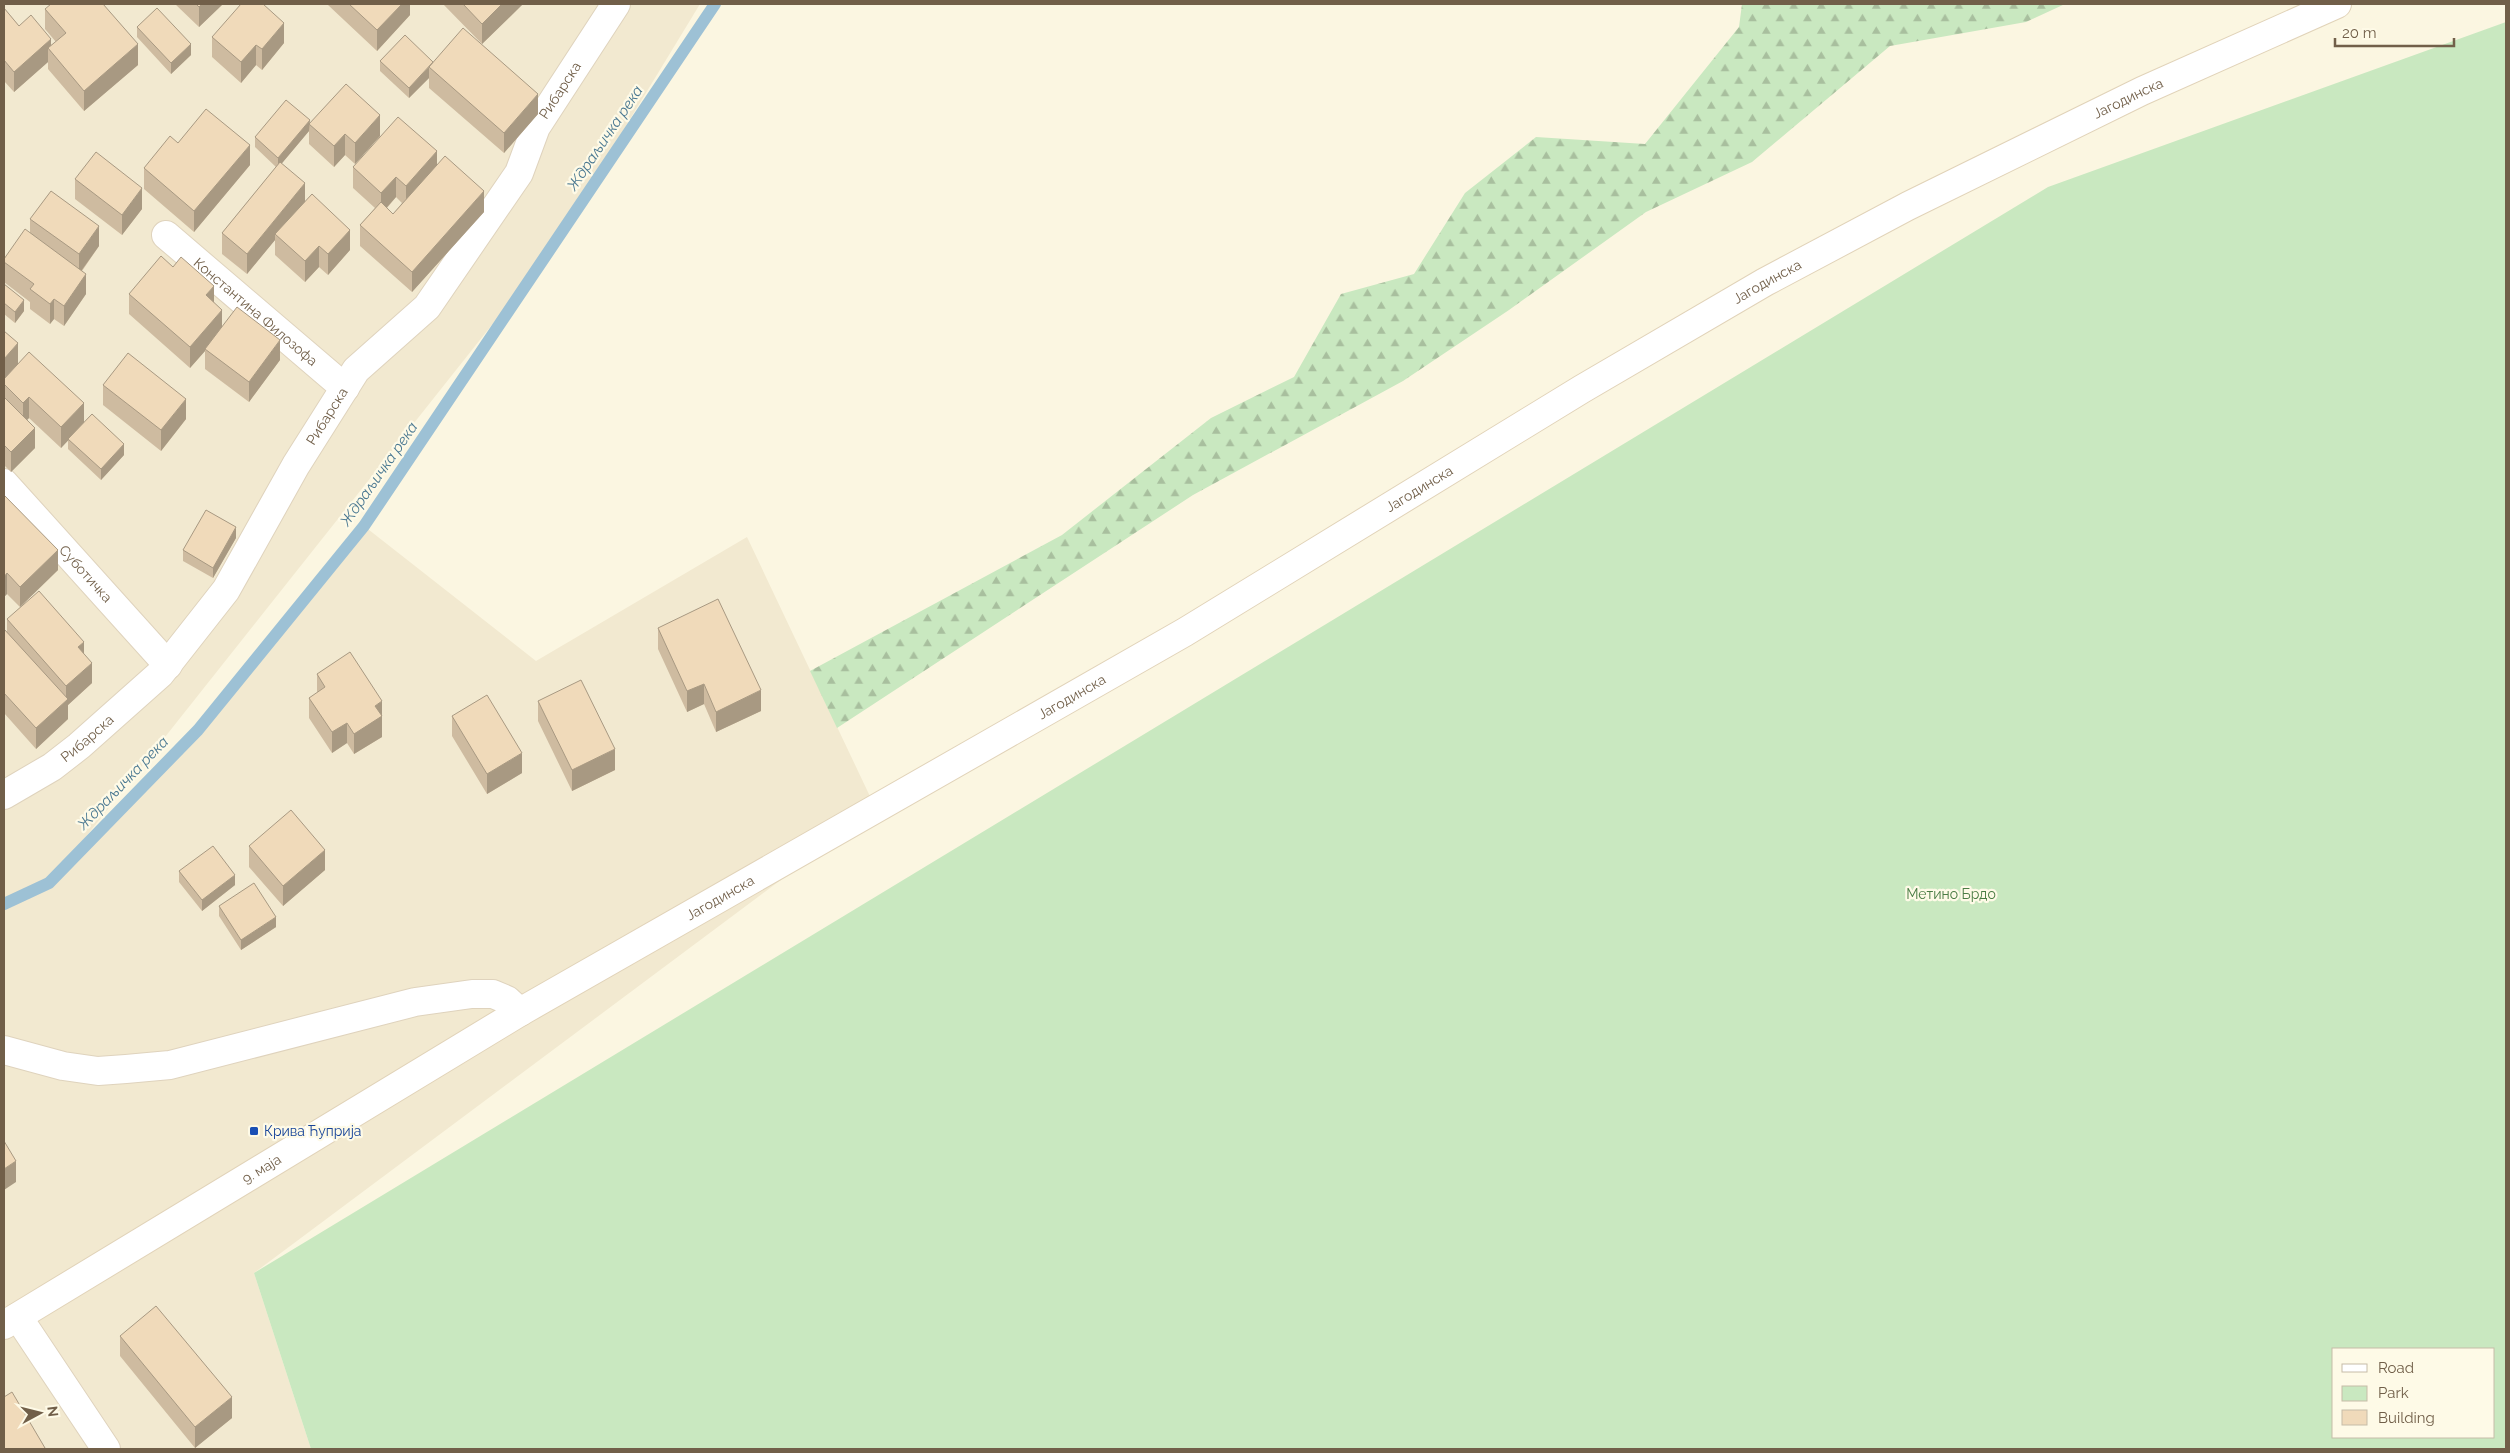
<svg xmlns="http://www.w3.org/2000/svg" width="2510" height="1453" font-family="Raleway,sans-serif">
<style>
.residential{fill:#f2e9d0}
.green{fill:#c9e8c0;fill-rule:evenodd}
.forest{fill:url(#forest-firs)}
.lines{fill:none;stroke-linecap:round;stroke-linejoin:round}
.stream{stroke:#9dc1d5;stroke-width:12}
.minor-casing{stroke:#dfd3bd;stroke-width:30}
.tertiary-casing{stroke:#dfd3bd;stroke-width:30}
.secondary-casing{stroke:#e1d3b9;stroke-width:30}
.minor{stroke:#fff;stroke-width:28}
.tertiary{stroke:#fff;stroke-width:28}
.secondary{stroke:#fff;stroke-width:28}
.wall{fill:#cebba0;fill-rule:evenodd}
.shaded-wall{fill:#a89982}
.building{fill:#f0daba;stroke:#a89982}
.transit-dot{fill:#1a4fb4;stroke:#fefae7;stroke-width:2}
.labels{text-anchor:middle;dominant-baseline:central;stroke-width:4.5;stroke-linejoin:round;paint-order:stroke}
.street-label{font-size:14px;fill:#715f49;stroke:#fefae7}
.park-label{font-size:14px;fill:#4a7c44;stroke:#fefae7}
.transit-label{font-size:14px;fill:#164399;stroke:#fefae7;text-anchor:start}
.water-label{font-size:15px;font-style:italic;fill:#4a7891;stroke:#fefae7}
</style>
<defs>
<pattern id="forest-firs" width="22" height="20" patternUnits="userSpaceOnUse" patternTransform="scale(1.25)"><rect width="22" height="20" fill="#c9e8c0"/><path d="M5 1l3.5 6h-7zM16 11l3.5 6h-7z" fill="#a8bf9e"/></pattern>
</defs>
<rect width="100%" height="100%" fill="#fbf6e1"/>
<path class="residential" d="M4 4H700L548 254 54 877 198 730 364 526 536 661 747 537 876 809 254 1273 311 1449H4Z"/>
<path class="green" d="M2506 22V1449H311L254 1273 2048 187ZM2334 1349H2494V1437H2334Z"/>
<path class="forest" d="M1742 4H2065L2026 22 1890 46 1752 162 1646 212 1509 310 1403 381 1193 495 837 728 810 671 1062 535 1211 418 1294 377 1341 294 1414 274 1465 193 1536 137 1645 144 1739 27Z"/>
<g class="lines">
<path class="stream" d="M4 904 49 883 198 730 364 526 715 4"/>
<g class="minor-casing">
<g id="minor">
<path id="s1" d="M166 235 345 388"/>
<path id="s2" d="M4 483 168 665"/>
<path id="s3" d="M4 795 52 767 79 746 160 674 226 590 296 465 356 370 427 307 519 173 536 127 616 4"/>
<path d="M18 1317 106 1449"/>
</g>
</g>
<g class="tertiary-casing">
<path id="tertiary" d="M4 1050 63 1066 98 1071 126 1069 170 1065 415 1002 472 994H493L507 1000 520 1012"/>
</g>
<g class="secondary-casing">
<g id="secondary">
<path id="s4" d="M4 1325 520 1012 1185 632 1582 389 1765 282 1908 206 2142 91 2337 4"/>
</g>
</g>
<use href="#minor" class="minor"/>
<use href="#tertiary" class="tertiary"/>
<use href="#secondary" class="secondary"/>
</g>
<path class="wall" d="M175 4H223L199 27Z
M328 4H410V15L377 51 328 5Z
M443 4H523L482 44Z
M4 8 19 26 51 45 56 42 45 29V9L138 65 84 111 48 69V62L14 92 4 81Z
M137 27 191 55 171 74 137 37Z
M212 37 284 43 262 70 256 65 241 83 212 57Z
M380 61 433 62 538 114 504 153 429 88V78L409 98 380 71Z
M310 123 380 136 355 164 345 155 334 167 309 144V131L281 164 305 202 350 250 328 275 319 267 305 282 275 255V240L247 274 222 254V233L276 167 255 147V137Z
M178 143 250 165 194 232 144 189V168Z
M437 165 484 212 412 292 360 246V225L375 208 353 188V167ZM396 197 402 203 393 214 387 208Z
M75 179 142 209 122 235 75 199Z
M30 219 99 246 82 271 86 294 64 326 54 319 50 324 30 309V302L4 282V259L30 233Z
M4 284 24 311 15 323 4 314Z
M129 294 214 302 222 326 280 360 249 402 205 369V351L190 368 129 314Z
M4 331 18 364 84 422 124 455 101 480 68 449V440L61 448 29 418 27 420 35 448 11 472 4 465Z
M103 385 186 419 161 451 103 405Z
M4 495 58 570 20 607 7 594 4 597Z
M236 538 213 578 183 561V550Z
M7 619 84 654 92 683 68 705V719L36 749 4 713V629L7 632Z
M658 628 761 711 716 732 704 704 687 712 658 649Z
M317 674 382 722V737L354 754 347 743 332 753 309 718V698L317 693Z
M538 701 615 770 572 791 538 721Z
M452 716 522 773 487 794 452 736Z
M249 846 325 870 283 906 249 867Z
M179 871 235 885 202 911 179 882Z
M219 906 276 927 241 950 219 916Z
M120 1336 232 1418 195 1448 120 1356Z"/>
<path class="shaded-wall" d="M202 4H223L199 27V7Z
M402 4H410V15L377 51V30Z
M502 4H523L482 44V24Z
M284 23V43L262 70V49Z
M51 39V52L48 48V62L14 92V72Z
M138 44V65L84 111V91Z
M191 44V55L171 74V63Z
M256 45V65L241 83V62Z
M429 67V78L409 98V88Z
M538 94V114L504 153V133Z
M380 115V136L355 164V143Z
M310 120 309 131 278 168V158Z
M345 134V155L334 167V146Z
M250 145V165L194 232V211Z
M437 151V172L406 206V186Z
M396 177V197L381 214V193Z
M305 183V203L275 234V240L247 274V254Z
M142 188V209L122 235V215Z
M484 191V212L412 292V272Z
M99 226V246L79 274V254Z
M350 230V250L328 275V254Z
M319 246V267L305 282V261Z
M86 274V294L64 326V306Z
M214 286V307L206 295Z
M54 299V319L50 324V304Z
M24 300V311L15 323V312Z
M222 310V330L205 349V351L190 368V347Z
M280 340V360L249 402V382Z
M18 343V364L4 379V359Z
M29 397V418L23 424V403Z
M186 399V419L161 451V430Z
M84 403V424L61 448V427Z
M35 428V448L11 472V452Z
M124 444V455L101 480V469Z
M236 527V538L213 578V568Z
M58 550V570L20 607V587Z
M7 573V594L4 597V577Z
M84 642V662L78 647Z
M92 663V683L68 705V719L36 749V728L66 701V686Z
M704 684V704L687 712V691Z
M761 690V711L716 732V712Z
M382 701V737L354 754V734L375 706Z
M347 723V743L332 753V732Z
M615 749V770L572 791V770Z
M522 753V773L487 794V774Z
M325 850V870L283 906V886Z
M235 875V885L202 911V900Z
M276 917V927L241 950V940Z
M16 1161V1182L4 1190V1169Z
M232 1397V1418L195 1448V1427Z"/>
<path class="building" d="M51 4H103L138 44 84 91 48 48 66 33 45 9Z
M196 4H202L199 7Z
M241 4H263L284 23 262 49 256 45 241 62 212 37Z
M349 4H402L377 30Z
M463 4H502L482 24Z
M4 8 19 26 31 15 51 39 14 72 4 60Z
M157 8 191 44 171 63 137 27Z
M463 28 538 94 504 133 429 67Z
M405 35 433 62 409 88 380 61Z
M346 84 380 115 355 143 345 134 334 146 309 124Z
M286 100 310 120 278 158 255 137Z
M206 109 250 145 194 211 144 168 170 136 178 143Z
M398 117 437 151 406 186 396 177 381 193 353 167Z
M96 152 142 188 122 215 75 179Z
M445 156 484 191 412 272 360 225 381 202 393 214Z
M280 162 305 183 247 254 222 233Z
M51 191 99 226 79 254 30 219Z
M312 194 350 230 328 254 319 246 305 261 275 234Z
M25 229 86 274 64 306 54 299 50 304 30 289 34 284 4 262V259Z
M161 256 173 267 181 257 214 286 206 295 222 310 190 347 129 294Z
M4 284 24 300 15 312 4 303Z
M237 307 280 340 249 382 205 349Z
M4 331 18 343 4 359Z
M29 352 84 403 61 427 29 397 23 403 4 384V379Z
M128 353 186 399 161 430 103 385Z
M4 397 35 428 11 452 4 445Z
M92 414 124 444 101 469 68 439Z
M4 495 58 550 20 587 7 573 4 577Z
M206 510 236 527 213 568 183 550Z
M39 591 84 642 78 647 92 663 66 686 7 619Z
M718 599 761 690 716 712 704 684 687 691 658 628Z
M4 629 68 699 36 728 4 693Z
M350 652 382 701 375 706 382 716 354 734 347 723 332 732 309 698 325 687 317 674Z
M581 680 615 749 572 770 538 701Z
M487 695 522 753 487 774 452 716Z
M291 810 325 850 283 886 249 846Z
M213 846 235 875 202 900 179 871Z
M254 883 276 917 241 940 219 906Z
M4 1141 16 1161 4 1169Z
M156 1306 232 1397 195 1427 120 1336Z
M12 1392 45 1448 43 1449H4V1397Z"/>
<rect class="transit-dot" x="249" y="1126" width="10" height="10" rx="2.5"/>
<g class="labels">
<g class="street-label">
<text stroke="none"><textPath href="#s3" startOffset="911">Рибарска</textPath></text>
<text stroke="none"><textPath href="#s4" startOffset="2454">Јагодинска</textPath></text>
<text stroke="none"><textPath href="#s4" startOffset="2049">Јагодинска</textPath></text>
<text stroke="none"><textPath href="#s1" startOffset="118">Константина Филозофа</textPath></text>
<text stroke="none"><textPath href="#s3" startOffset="506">Рибарска</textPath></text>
<text stroke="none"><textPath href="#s4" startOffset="1644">Јагодинска</textPath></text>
<text stroke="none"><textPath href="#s2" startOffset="122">Суботичка</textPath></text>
<text stroke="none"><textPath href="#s4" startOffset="1239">Јагодинска</textPath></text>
<text stroke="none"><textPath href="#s3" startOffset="101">Рибарска</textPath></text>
<text stroke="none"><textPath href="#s4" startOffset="834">Јагодинска</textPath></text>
<text stroke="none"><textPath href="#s4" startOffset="301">9. маја</textPath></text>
</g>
<g class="park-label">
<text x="1951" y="894">Метино Брдо</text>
</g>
<g class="transit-label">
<text x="264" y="1131">Крива Ћуприја</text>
</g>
<g class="water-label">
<text transform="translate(605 138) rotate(-56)">Ждраљичка река</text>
<text transform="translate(379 474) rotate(-55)">Ждраљичка река</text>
<text transform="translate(123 783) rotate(-46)">Ждраљичка река</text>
</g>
</g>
<rect width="2510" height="1453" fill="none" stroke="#715f49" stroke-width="10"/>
<rect x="2332" y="1348" width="162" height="90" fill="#fefae7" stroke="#c6bca8"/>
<rect x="2342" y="1364" width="25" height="8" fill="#ffffff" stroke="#c6bca8"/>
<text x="2378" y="1373" font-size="15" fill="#715f49">Road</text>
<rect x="2342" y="1386" width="25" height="15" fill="#c9e8c0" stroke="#c6bca8"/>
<text x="2378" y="1398" font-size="15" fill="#715f49">Park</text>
<rect x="2342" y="1410" width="25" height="15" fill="#f0daba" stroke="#c6bca8"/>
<text x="2378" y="1423" font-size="15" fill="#715f49">Building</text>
<g transform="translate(40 1413) rotate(83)" stroke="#fefae7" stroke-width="4" paint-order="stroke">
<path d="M0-4L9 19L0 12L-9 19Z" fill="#715f49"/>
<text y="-8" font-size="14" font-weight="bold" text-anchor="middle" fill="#715f49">N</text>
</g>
<path d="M2335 38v8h119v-8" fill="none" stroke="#715f49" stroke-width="2.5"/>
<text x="2342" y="38" font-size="15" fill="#715f49" stroke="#fefae7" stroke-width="4" paint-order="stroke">20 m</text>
</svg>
